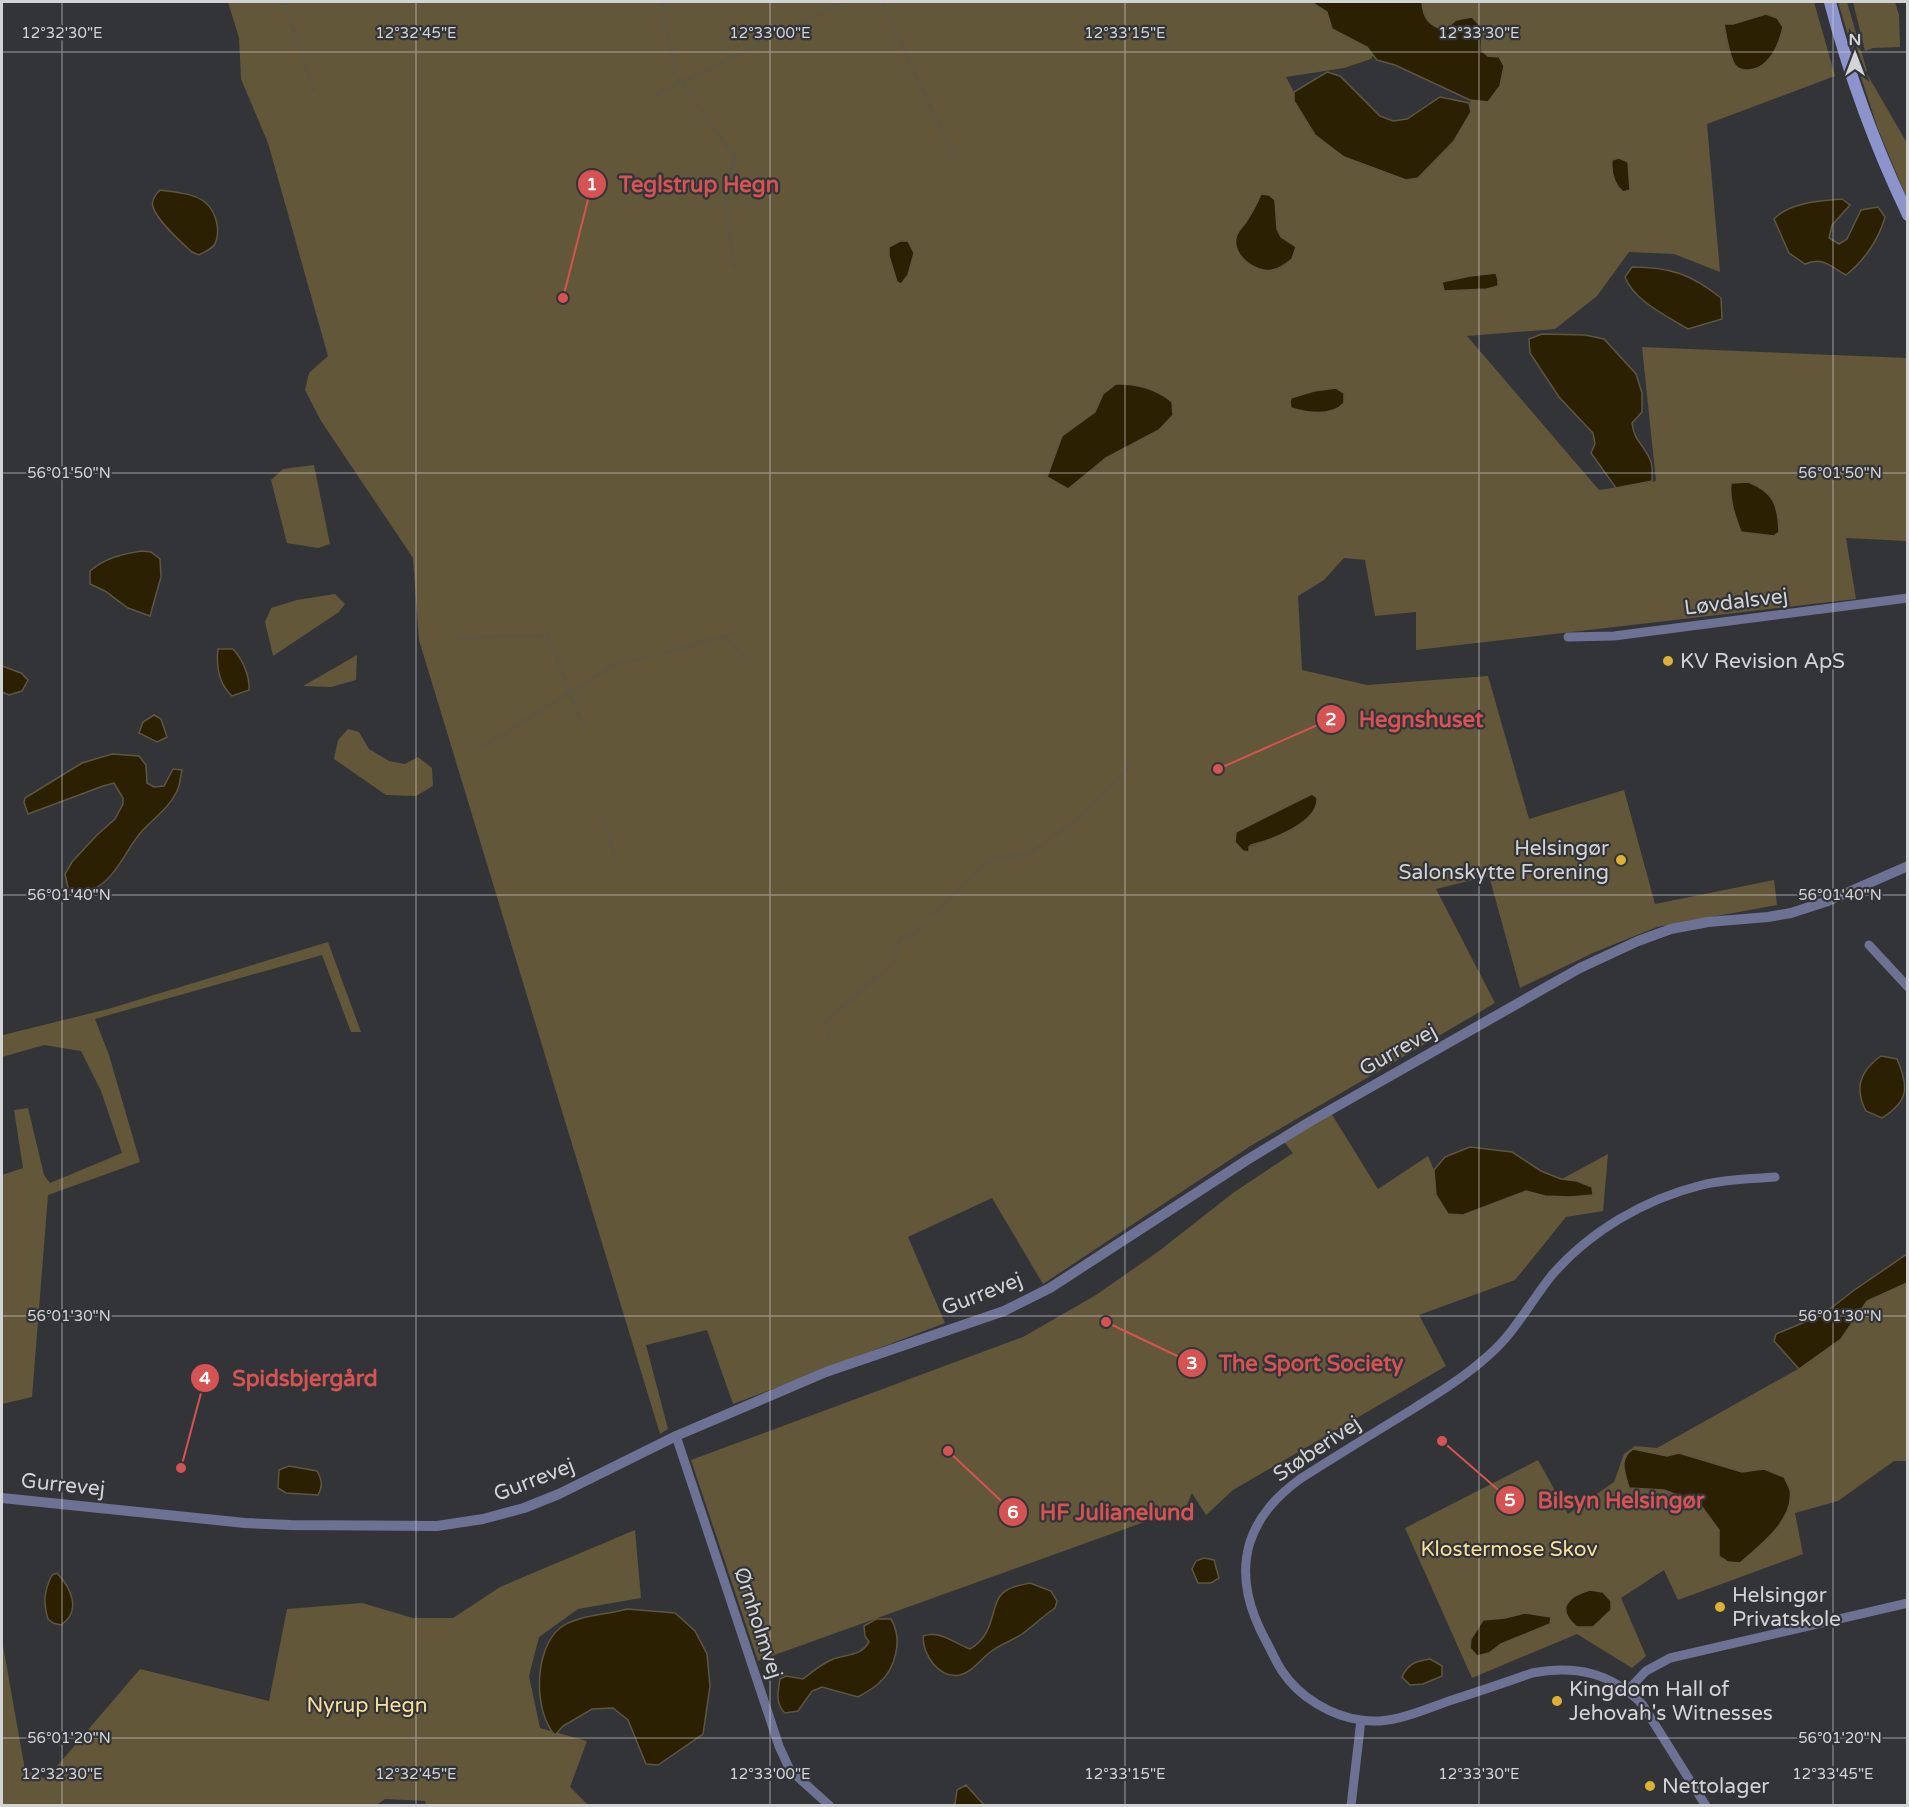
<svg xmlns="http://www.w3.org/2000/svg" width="1909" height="1807" font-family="'Varela Round',sans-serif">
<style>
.green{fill:#625739;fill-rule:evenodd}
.water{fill:#2b2001;stroke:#5d5641;stroke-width:1.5}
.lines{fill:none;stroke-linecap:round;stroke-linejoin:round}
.stream{stroke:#5d5641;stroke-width:3}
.minor{stroke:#6d7295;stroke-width:9}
.tertiary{stroke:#6d7295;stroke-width:10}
.secondary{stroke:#8d94cc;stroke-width:12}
.ticks{fill:none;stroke:#d2d3d5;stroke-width:1.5;stroke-opacity:0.45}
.poi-dot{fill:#dbb233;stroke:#333438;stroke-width:2}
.labels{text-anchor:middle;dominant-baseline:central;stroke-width:4.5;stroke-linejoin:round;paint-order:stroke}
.street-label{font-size:21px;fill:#d2d3d5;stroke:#333438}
.poi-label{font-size:21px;fill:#d2d3d5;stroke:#333438;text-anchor:start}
.park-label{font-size:21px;fill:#f9df99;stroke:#333438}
.ticks-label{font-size:15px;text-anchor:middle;fill:#d2d3d5;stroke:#333438;stroke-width:4.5;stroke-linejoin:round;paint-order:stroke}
.leader{fill:none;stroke:#d55353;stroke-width:2}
.callout-dot{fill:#d55353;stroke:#333438;stroke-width:2}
.mark-label{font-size:18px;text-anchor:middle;font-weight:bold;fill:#fff}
.callout-label{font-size:22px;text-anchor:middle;font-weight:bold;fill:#d55353;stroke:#333438;stroke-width:4.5;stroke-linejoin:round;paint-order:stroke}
</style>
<rect width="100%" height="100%" fill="#333438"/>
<path class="green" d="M228 2H1320L1382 40 1371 59 1344 68 1286 77 1294 92V101L1344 157 1406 180 1419 178 1454 141 1471 112 1470 100 1488 101V56L1480 50 1482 28 1456 20 1445 30C1429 26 1423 18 1422 2H1814L1835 76 1707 124 1720 272 1674 254 1629 252 1597 296 1555 329 1467 336 1599 490 1656 481 1642 347 1907 358V541L1846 538 1856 599 1416 650V612L1375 616 1365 560 1344 558 1324 580 1298 596 1302 670 1367 685 1488 676 1529 819 1624 790 1655 904 1774 880 1777 905 1657 927 1595 952 1520 988 1489 876 1436 889 1495 1003 1252 1145 1043 1284 992 1198 908 1237 945 1323 733 1404 707 1330 646 1345 668 1429 660 1434 419 640 413 558 321 421 305 390 309 373 328 356 268 143 241 79 239 38ZM1127 384 1162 394 1173 415 1159 430 1106 458 1090 472 1062 436 1095 412 1103 394ZM1312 794 1316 807 1292 830 1249 847 1236 832Z
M1838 2H1847L1867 71 1860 75Z
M1853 2H1895L1899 15 1900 47 1873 48 1865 51Z
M1867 74 1907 143V199L1878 129 1861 77Z
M314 465 330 544 318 548 287 543 271 480 283 469Z
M335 594 345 604 339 612 273 656 265 622 271 608 297 600Z
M357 655 356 680 331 687 303 686Z
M348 729 359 732 369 749 389 761 405 764 418 757 432 768 433 786 416 796 386 795 334 759 338 740Z
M328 942 361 1032H351L322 955 95 1019 109 1055 140 1162 48 1195 32 1397 2 1404V1175L23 1168 14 1110 28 1108 44 1175 50 1183 122 1153 101 1091 81 1051 44 1045 2 1057V1031L3 1035 108 1009Z
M1331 1113 1378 1189 1428 1156 1434 1170 1436 1195 1463 1215 1526 1191 1545 1196 1570 1197 1593 1195 1577 1181 1562 1179 1608 1154 1603 1211 1566 1217 1515 1280 1419 1315 1446 1366 1233 1490 1206 1515 1192 1493 1186 1507 758 1661 691 1460 1023 1337 1096 1295 1159 1251 1233 1193 1293 1153 1283 1141Z
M1907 1283V1461H1894L1838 1501 1795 1513 1803 1554 1678 1600 1664 1570 1621 1598 1646 1656 1632 1668 1577 1634 1472 1678 1405 1528 1538 1460 1568 1514 1614 1482 1624 1454 1635 1446 1657 1448 1798 1369 1841 1339 1867 1301ZM1633 1449 1667 1456 1679 1453 1742 1472 1764 1469 1777 1529 1740 1563 1728 1562 1719 1556V1530L1699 1503 1664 1490ZM1525 1613 1550 1624 1501 1644 1470 1648 1471 1639 1483 1620 1505 1618Z
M635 1530 641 1598 578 1609 539 1637 529 1676 540 1728 587 1741 570 1787 588 1805H426L425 1801 385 1799 375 1806 2 1805V1640L25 1770 46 1779 140 1669 269 1701 287 1609 362 1603 413 1618H453L500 1587Z"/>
<path class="water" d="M1311 2H1422C1423 18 1429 26 1445 30L1456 20 1472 17 1482 28 1481 50 1488 56 1499 57 1504 66 1500 86 1488 102 1470 100 1395 65 1377 60 1367 47 1332 29 1327 12Z
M1766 14 1777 18 1783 27C1779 45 1769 70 1747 70 1743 70 1738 69 1735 65 1729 56 1726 34 1724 24H1733Z
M1327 72 1340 76 1380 116 1393 121 1407 119 1440 97 1469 103 1471 112 1454 141 1418 178 1406 180 1344 157 1315 135 1294 101V92Z
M1619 158 1628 162 1630 190 1623 192C1614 184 1611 172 1612 160Z
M160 190C174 192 195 193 206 203 216 212 221 231 215 244 212 249 204 252 199 255L192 252C181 242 158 222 153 207 151 201 155 195 160 190Z
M1261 194 1269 195 1275 200 1277 229 1281 237 1296 247 1292 259C1287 263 1280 269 1272 270 1256 274 1232 255 1236 238 1237 231 1242 228 1246 222 1252 213 1257 204 1261 194Z
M1842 199 1850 205 1832 225 1829 238 1839 244 1847 239 1861 210 1878 207 1885 217C1879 239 1864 261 1846 275 1831 267 1823 256 1805 264L1789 253 1774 219C1790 202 1821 201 1842 199Z
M900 241H908L914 253 908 275 901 284 897 282 889 256V247Z
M1632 267C1670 267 1691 274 1721 298L1722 319 1688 329C1667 316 1634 301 1625 277Z
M1496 273 1498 280V286L1487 289 1444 291 1442 282 1470 276Z
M1542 334 1585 335 1604 339 1636 374 1642 393V412L1632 423C1634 442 1645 445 1651 462 1653 468 1652 475 1652 481L1616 488 1591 453 1595 444 1593 433 1559 397 1530 353 1529 339Z
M1116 384C1136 383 1157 389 1172 402L1173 415 1159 430 1106 458 1068 489 1047 477 1062 436 1095 412 1103 394Z
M1336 388 1344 393V403C1331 417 1308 413 1291 408L1290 402 1291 398 1314 391Z
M1748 482C1774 492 1778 505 1779 532L1774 536 1741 532C1735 516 1729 500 1731 483Z
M142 551 151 552 160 559 161 577 150 616 128 608 105 591 90 584V571C105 558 122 554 142 551Z
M218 649H233C242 659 250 675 249 690L232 696C219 684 216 667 218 649Z
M2 666 21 673 28 680 22 691 9 695 2 692Z
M154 715 161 719 167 737 157 742 139 733 143 722Z
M112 754 139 756 146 765 147 783 154 787 164 786 173 769 182 770C180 778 180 787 176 793 168 809 154 818 142 831 125 850 117 878 92 890 86 893 76 892 69 892L65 874 72 862 96 836 115 819 123 804V798L114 783 103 786 28 814 24 802 25 798 82 763Z
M1312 794 1317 798C1319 823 1271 840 1251 845L1249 847V852L1243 851 1235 842 1236 832Z
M1881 1056 1897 1059C1909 1087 1909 1101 1882 1118L1866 1111C1854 1088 1860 1071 1881 1056Z
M1470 1147 1512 1152 1541 1171 1561 1179 1577 1181 1592 1187 1593 1195 1570 1197 1545 1196 1526 1191 1463 1215 1448 1214 1436 1195 1434 1170 1445 1157Z
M1907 1254V1283L1867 1301 1841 1339 1799 1369 1774 1341 1776 1334 1822 1315 1853 1291Z
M1633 1449 1667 1456 1679 1453 1742 1472 1764 1469 1784 1477C1786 1481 1789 1486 1790 1490 1795 1520 1759 1546 1740 1563L1728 1562 1719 1556V1530L1699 1503 1664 1490 1629 1488C1625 1472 1618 1460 1633 1449Z
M289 1466 317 1471C322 1480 323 1486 318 1495L286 1493 278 1488 279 1470Z
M1204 1558 1214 1560 1219 1578 1211 1583H1198L1192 1569 1196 1561Z
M57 1573C71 1588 82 1611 61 1625L53 1623 48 1619C43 1602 44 1591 52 1575Z
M1030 1583 1051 1591 1057 1601 1055 1608C1043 1616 1033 1626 1022 1634 1013 1640 1002 1644 993 1650 982 1657 973 1672 960 1675 938 1679 923 1654 923 1636 940 1630 954 1643 970 1649 999 1632 988 1600 1007 1590 1013 1586 1022 1585 1030 1583Z
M1590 1590 1603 1592 1611 1601V1610L1593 1627H1577C1555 1609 1568 1596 1590 1590Z
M627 1609 675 1613 695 1631 707 1654 710 1686 703 1734 658 1765 646 1764 628 1720 613 1708 592 1709 563 1726 555 1735C533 1711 534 1649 560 1628 576 1615 607 1615 627 1609Z
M1525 1613 1551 1617 1550 1624 1501 1644 1489 1653 1477 1656 1470 1648 1471 1639 1483 1620 1505 1618Z
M876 1619H891C903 1639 896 1669 878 1684 872 1689 865 1693 858 1697L822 1687 812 1691 798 1711 785 1713C775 1704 778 1691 780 1679L786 1676 803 1679C812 1672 820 1665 831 1660 846 1653 859 1658 869 1642L865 1636 864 1626Z
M1430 1659 1442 1666V1676L1423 1684 1410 1685 1402 1677C1408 1663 1417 1661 1430 1659Z
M966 1785 984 1805H953L955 1804 957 1790Z"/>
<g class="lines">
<path class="stream" d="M284 2 314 90
M661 2 676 75 735 157 725 195 734 266
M882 2 954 157
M656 95 843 2
M724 637 748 661
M457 638 547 635 584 728
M665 653 732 634
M479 749 616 664 650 656
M1122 774 1131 761
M598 815 608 831 615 861
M931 916 991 859 1029 854 1080 817 1120 777
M828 1038 825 1022 893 963 900 939 914 934 925 921"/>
<path class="minor" d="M1568 637 1614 636 1908 598
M1869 945 1908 987
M676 1436 779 1746 790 1770 830 1806
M1628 1690 1646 1671 1670 1658 1908 1603
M1351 1806 1361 1720
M1706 1806 1642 1704C1610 1672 1575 1665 1532 1673 1504 1683 1477 1692 1449 1701 1421 1711 1391 1725 1361 1720 1331 1716 1299 1697 1282 1671 1276 1662 1272 1652 1267 1643 1250 1612 1239 1578 1250 1542 1259 1515 1277 1496 1300 1479 1336 1456 1372 1434 1408 1412 1437 1394 1465 1377 1490 1354 1515 1332 1531 1301 1552 1275 1590 1231 1645 1199 1702 1185 1726 1179 1751 1179 1775 1177"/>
<path class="tertiary" d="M2 1498 245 1523 291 1525 437 1526 483 1519 524 1508 559 1494 676 1436 826 1372 1004 1311 1050 1288 1247 1160 1311 1121 1580 968 1638 941 1671 929 1708 922 1768 917 1791 913 1828 901 1908 866"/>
<path class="secondary" d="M1830 2C1849 75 1875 146 1908 215"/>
</g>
<path class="ticks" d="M62 2V1806M416 2V1806M770 2V1806M1125 2V1806M1479 2V1806M1833 2V1806M2 52H1908M2 473H1908M2 895H1908M2 1316H1908M2 1738H1908"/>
<g class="poi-dot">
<circle cx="1668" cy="661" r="6"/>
<circle cx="1621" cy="860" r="6"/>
<circle cx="1720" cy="1607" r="6"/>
<circle cx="1557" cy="1701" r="6"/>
<circle cx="1650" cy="1786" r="6"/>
</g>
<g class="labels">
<g class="street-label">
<text transform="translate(1736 602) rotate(-7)">Løvdalsvej</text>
<text transform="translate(1398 1050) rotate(-29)">Gurrevej</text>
<text transform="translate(982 1294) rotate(-21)">Gurrevej</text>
<text transform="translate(1317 1449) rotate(-34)">Støberivej</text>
<text transform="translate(534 1480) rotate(-21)">Gurrevej</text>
<text transform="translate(63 1485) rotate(6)">Gurrevej</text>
<text transform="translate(758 1623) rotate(72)">Ørnholmvej</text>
</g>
<g class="poi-label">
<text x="1680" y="661">KV Revision ApS</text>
<text x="1609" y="848" text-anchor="end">Helsingør<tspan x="1609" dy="24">Salonskytte Forening</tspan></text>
<text x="1732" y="1595">Helsingør<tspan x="1732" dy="24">Privatskole</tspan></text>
<text x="1569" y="1689">Kingdom Hall of<tspan x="1569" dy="24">Jehovah's Witnesses</tspan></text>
<text x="1662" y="1786">Nettolager</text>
</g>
<g class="park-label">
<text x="1509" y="1549">Klostermose Skov</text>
<text x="367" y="1705">Nyrup Hegn</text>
</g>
</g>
<g class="ticks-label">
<text x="62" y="38">12°32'30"E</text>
<text x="416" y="38">12°32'45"E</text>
<text x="770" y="38">12°33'00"E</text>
<text x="1125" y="38">12°33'15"E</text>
<text x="1479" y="38">12°33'30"E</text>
<text x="69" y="478">56°01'50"N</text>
<text x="1840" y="478">56°01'50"N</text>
<text x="69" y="900">56°01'40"N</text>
<text x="1840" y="900">56°01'40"N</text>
<text x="69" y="1321">56°01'30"N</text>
<text x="1840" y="1321">56°01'30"N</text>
<text x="69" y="1743">56°01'20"N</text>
<text x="1840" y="1743">56°01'20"N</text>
<text x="62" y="1779">12°32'30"E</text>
<text x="416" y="1779">12°32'45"E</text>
<text x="770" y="1779">12°33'00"E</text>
<text x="1125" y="1779">12°33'15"E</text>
<text x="1479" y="1779">12°33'30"E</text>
<text x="1833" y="1779">12°33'45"E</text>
</g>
<path class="leader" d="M563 298L592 184M1218 769L1331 719M1106 1322L1192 1363M181 1468L205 1378M1442 1441L1510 1500M948 1451L1013 1512"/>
<g class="callout-dot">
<circle cx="563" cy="298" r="6"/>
<circle cx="1218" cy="769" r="6"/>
<circle cx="1106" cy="1322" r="6"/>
<circle cx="181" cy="1468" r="6"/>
<circle cx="1442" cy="1441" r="6"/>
<circle cx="948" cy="1451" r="6"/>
<circle cx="592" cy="184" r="15"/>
<circle cx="1331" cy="719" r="15"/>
<circle cx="1192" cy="1363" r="15"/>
<circle cx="205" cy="1378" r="15"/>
<circle cx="1510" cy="1500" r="15"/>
<circle cx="1013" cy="1512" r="15"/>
</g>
<g class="mark-label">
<text x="592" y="190">1</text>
<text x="1331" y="725">2</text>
<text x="1192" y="1369">3</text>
<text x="205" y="1384">4</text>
<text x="1510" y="1506">5</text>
<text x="1013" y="1518">6</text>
</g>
<g class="callout-label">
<text x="699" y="192">Teglstrup Hegn</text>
<text x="1421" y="727">Hegnshuset</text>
<text x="1311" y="1371">The Sport Society</text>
<text x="305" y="1386">Spidsbjergård</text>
<text x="1621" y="1508">Bilsyn Helsingør</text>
<text x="1117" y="1520">HF Julianelund</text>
</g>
<rect width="1909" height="1807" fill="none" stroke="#d2d3d5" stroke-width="6"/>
<g transform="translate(1855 54)" stroke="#333438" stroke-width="4.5" paint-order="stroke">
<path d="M0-4.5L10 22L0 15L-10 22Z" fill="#d2d3d5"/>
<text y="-9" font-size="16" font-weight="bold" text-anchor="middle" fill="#d2d3d5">N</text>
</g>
</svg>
